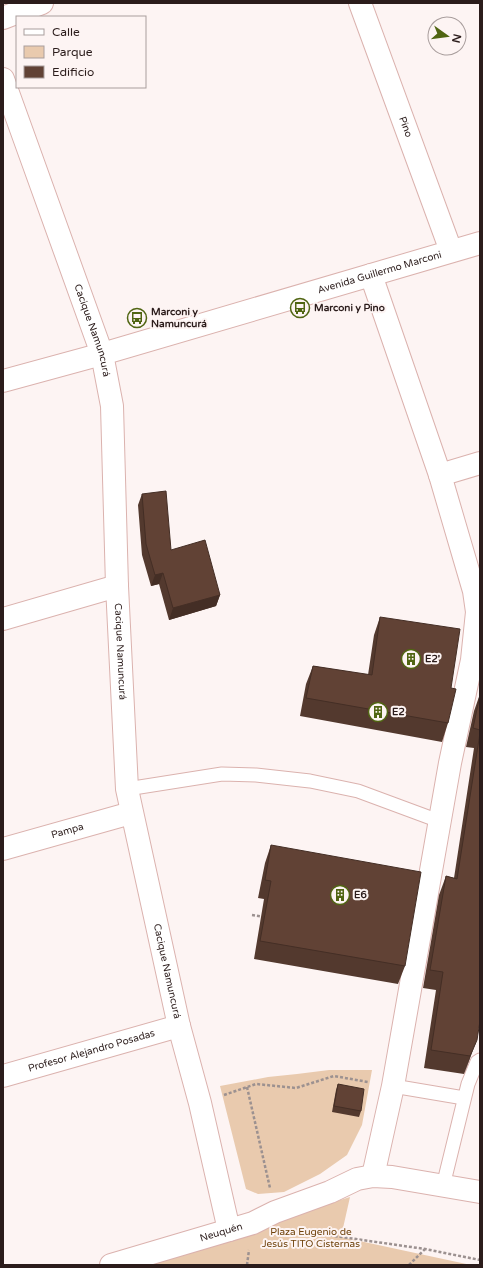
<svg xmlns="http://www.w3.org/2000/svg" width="483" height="1268" font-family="'Varela Round',sans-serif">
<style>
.green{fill:#e9caae}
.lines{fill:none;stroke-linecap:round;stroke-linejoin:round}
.lane-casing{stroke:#dbb2ae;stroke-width:15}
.street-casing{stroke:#dbb2ae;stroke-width:24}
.secondary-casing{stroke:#dbb2ae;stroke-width:24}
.path{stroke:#9c9190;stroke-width:2.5;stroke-dasharray:3 2;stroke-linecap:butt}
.lane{stroke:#fff;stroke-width:13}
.street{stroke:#fff;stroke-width:22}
.secondary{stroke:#fff;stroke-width:22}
.wall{fill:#53392e}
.shaded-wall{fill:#442e25}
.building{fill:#614235;stroke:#442e25}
.labels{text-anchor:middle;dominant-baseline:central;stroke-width:4;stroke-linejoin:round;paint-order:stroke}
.street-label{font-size:10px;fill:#2b1c1b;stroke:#fdf4f3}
.poi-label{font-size:10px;font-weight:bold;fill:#2b1c1b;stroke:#fdf4f3;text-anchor:start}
.park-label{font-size:10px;fill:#6f420b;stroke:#fdf4f3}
</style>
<rect width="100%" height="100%" fill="#fdf4f3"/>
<path class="green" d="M329 1070H372L362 1125 347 1155 320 1174 284 1192 258 1194 246 1189 220 1086 268 1077 297 1074Z
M350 1197 341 1237 471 1265H131Z"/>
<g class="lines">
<g class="lane-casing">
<path id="lane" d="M127 789 222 774 256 775 310 781 358 791 439 821
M393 1086 464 1098
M443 1186 468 1084 477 1062 480 1060"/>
</g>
<g class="street-casing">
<g id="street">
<path id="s1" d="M360 3 451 251"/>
<path d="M3 18 42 3"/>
<path id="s2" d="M3 79 102 354 112 406 117 586 127 789 179 1026 200 1103 229 1230"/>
<path d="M371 275 440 475 474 591 477 612 472 660 450 763 393 1086 373 1176"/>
<path d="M440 475 480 463"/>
<path d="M3 619 117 586"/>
<path id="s3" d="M3 849 131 813"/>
<path id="s4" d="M3 1076 179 1026"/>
<path id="s5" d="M111 1265 253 1223 275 1212 330 1192 357 1179 373 1176 392 1177 480 1192"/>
</g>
</g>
<g class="secondary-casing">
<g id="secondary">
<path id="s6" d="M3 381 102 354 480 243"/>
</g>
</g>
<path class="path" d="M252 915 265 917
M247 1087 270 1188
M224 1095 256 1084 296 1088 334 1076 368 1082
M300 1231 425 1249 480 1260
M247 1265 249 1250
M409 1265 425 1249"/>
<use href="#lane" class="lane"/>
<use href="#street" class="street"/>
<use href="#secondary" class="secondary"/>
</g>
<path class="wall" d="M142 494 171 550 220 595 216 606 169 620 159 584 151 586 142 555 138 505Z
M380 617 451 688 448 723 442 742 300 716 306 684 313 666 368 675 374 635Z
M480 694V1021L470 1058 464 1074 424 1068 436 990 423 988 439 895 446 876 454 878 474 748 466 747 474 711Z
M271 845 405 966 398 984 254 959 264 899 258 898 265 863Z
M338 1084 361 1111 359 1117 332 1112 336 1090Z"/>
<path class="shaded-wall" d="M163 573 159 584 151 586 155 575Z
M220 595 216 606 169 620 173 608Z
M477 1040 470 1058 464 1074 470 1056Z"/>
<path class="building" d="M166 491 171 550 205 540 220 595 173 608 163 573 155 575 146 544 142 494Z
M380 617 460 629 451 688 456 689 448 723 306 698 313 666 372 675Z
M480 695V730L473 728Z
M480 733V1021L477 1040 470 1056 431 1050 443 972 430 970 446 876 457 879Z
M271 845 421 872 405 966 260 941 271 881 265 880Z
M338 1084 364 1089 361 1111 334 1106Z"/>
<defs>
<g id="bus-ring" transform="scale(1)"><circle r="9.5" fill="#fdf4f3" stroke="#506512" stroke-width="1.5"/><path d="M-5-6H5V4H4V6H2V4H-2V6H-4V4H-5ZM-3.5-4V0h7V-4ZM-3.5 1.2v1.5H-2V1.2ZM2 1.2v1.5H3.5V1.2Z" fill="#506512"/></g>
<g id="building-ring" transform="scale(1)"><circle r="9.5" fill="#fdf4f3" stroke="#506512" stroke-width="1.5"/><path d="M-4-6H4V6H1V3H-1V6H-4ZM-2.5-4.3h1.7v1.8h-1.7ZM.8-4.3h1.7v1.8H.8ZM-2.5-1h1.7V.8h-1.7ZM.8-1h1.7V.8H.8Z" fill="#506512"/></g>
</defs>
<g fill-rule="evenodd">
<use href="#bus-ring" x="300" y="308"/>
<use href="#bus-ring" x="137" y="318"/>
<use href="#building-ring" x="411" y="659"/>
<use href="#building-ring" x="378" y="712"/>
<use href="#building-ring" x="340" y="895"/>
</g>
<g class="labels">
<g class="street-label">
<text stroke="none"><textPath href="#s1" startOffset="132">Pino</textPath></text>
<text stroke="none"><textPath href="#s6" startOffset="392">Avenida Guillermo Marconi</textPath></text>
<text stroke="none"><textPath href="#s2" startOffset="267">Cacique Namuncurá</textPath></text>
<text stroke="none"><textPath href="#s2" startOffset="591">Cacique Namuncurá</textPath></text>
<text stroke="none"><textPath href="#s3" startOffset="67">Pampa</textPath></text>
<text stroke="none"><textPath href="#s2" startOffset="915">Cacique Namuncurá</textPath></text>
<text stroke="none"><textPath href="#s4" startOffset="92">Profesor Alejandro Posadas</textPath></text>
<text stroke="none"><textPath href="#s5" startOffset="115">Neuquén</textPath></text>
</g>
<g class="poi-label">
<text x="314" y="308">Marconi y Pino</text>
<text x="151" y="312">Marconi y<tspan x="151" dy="12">Namuncurá</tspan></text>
<text x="425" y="659">E2'</text>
<text x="392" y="712">E2</text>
<text x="354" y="895">E6</text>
</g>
<g class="park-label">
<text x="311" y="1232">Plaza Eugenio de<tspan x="311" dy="12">Jesús TITO Cisternas</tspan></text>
</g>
</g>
<rect width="483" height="1268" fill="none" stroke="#2b1c1b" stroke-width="8"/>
<rect x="16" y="16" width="130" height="72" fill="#fdf4f3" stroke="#a99e9d"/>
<rect x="24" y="29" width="20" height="6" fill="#ffffff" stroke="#a99e9d"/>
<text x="52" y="36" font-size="12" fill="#2b1c1b">Calle</text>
<rect x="24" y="46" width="20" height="12" fill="#e9caae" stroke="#a99e9d"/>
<text x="52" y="56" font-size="12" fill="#2b1c1b">Parque</text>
<rect x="24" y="66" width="20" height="12" fill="#614235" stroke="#a99e9d"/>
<text x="52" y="76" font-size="12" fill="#2b1c1b">Edificio</text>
<g transform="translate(447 36) rotate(104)"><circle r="19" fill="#fdf4f3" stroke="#a99e9d"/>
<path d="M0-3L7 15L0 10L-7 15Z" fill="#506512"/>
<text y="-6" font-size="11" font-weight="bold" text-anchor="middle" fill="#2b1c1b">N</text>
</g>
</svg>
